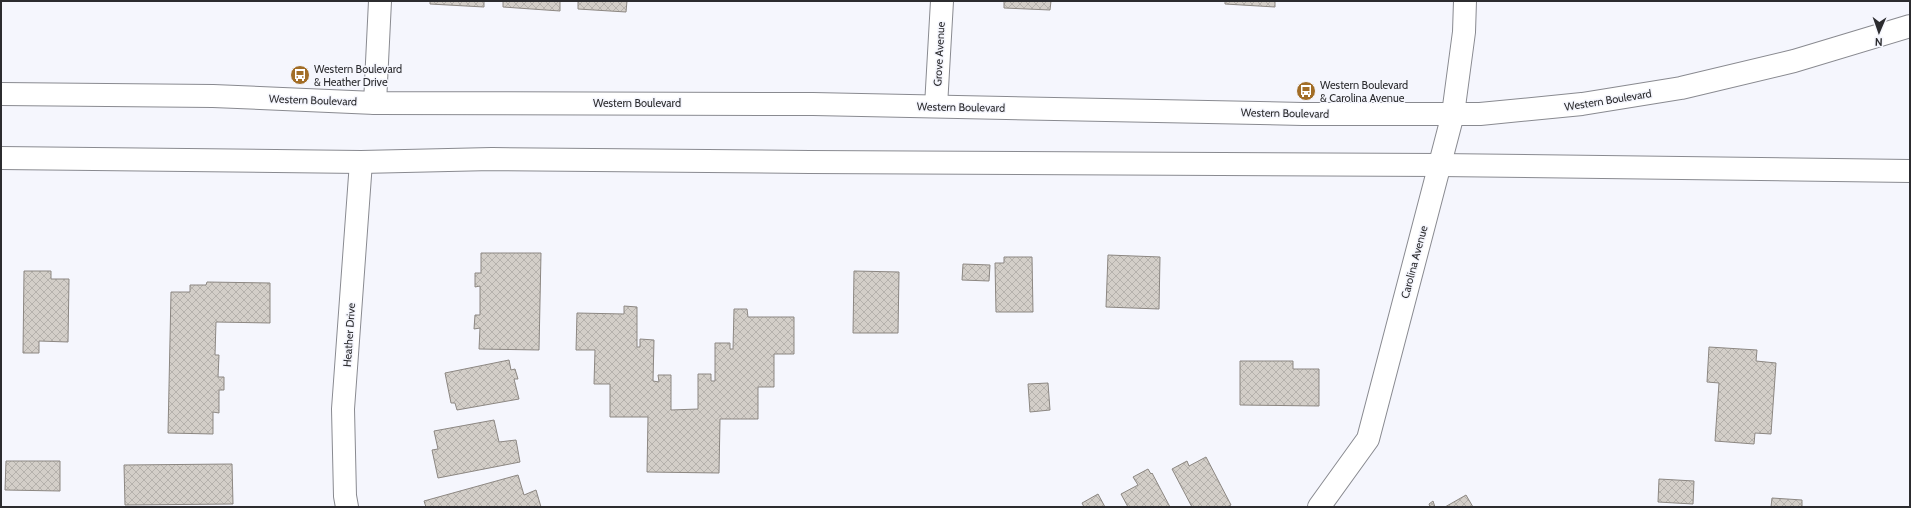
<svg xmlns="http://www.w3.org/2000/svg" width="1911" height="508" font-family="Cabin,sans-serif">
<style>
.building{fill:url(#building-cross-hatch);stroke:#8c8782}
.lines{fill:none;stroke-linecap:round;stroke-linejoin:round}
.minor-casing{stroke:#898a90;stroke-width:24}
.major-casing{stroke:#898a90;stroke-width:24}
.minor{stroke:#fff;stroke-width:22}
.major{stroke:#fff;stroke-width:22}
.labels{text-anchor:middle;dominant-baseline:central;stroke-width:3;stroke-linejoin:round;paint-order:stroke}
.street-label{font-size:11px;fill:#2c2c2f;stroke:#f5f6fd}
.poi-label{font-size:11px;fill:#2c2c2f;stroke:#f5f6fd;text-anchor:start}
</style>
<defs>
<pattern id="building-cross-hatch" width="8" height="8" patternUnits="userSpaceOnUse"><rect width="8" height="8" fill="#d3cec8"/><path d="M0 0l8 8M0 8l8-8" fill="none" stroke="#b5b1ac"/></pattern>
</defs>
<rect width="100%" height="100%" fill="#f5f6fd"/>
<path class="building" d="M430 1H484V7L430 4Z
M503 1H560V11L503 7Z
M578 1H627L626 12 578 9Z
M1004 1H1051L1050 10 1004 8Z
M1225 1H1275V7L1225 4Z
M481 253H541L539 350 479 349 480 328 474 329 475 315H480V286L475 287V273H481Z
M1108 255 1160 257 1159 309 1106 307Z
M1004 257H1032L1033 312H996L995 263H1004Z
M963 264 990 265 989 281 962 280Z
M24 271H51V279H69L68 342 39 341V353H23Z
M854 271 899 272 898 333H853Z
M207 282 270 283V323L216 322 215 355H219L218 377H224V390H219V413L213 412V434L168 433 171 292H190V285H206Z
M624 306 637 307V347H640V339L654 340 653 381 659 382 658 375H671V410L698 409V374H711V381H715V343H730V349H733L734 309H747L748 317H794V354H774V387H758V419H720L719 473 647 472 648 417H610V384H594L595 350H576L577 313 624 314Z
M1709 347 1757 350 1756 361 1776 363 1771 434 1755 433 1754 444 1715 441 1719 383 1707 382Z
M509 360 511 370 515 369 518 379H514L519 399 457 410 455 403H451L445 373Z
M1240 361H1293V369H1319V406L1240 405Z
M1048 383 1050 410 1030 412 1028 384Z
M494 420 499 442 516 440 520 462 438 478 432 450 438 449 434 431Z
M1206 457 1231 505 1227 507H1192L1172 469 1187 461 1189 466Z
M6 461H60V491L5 490Z
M232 464 233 504 125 505 124 465Z
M1148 469 1151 474 1152 473 1170 507H1128L1121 494 1138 485 1133 477Z
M518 475 524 495 536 490 541 507H426L424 501Z
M1659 479 1694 481 1693 504 1658 502Z
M1098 494 1105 507H1084L1082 503Z
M1466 495 1473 507H1445Z
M1772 498 1802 500V507H1771Z
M1433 501 1435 507H1430L1429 504Z"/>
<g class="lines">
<g class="minor-casing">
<path id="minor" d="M375 103 380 1
M936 106 942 1
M347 507 345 496 343 409 361 162
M1319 507 1368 439 1453 114 1464 32 1465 1"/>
</g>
<g class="major-casing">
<path id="major" d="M1 94 213 96 375 103 813 104 1303 114H1480L1582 104 1681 88 1794 61 1910 26
M1 158 361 162 492 159 810 162 1439 165 1910 171"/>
</g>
<use href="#minor" class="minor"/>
<use href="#major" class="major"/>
</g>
<defs>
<g id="bus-disc" transform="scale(1)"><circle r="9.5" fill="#a26d26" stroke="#f5f6fd"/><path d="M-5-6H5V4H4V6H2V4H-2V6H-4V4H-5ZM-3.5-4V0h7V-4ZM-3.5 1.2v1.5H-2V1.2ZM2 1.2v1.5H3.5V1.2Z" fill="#fff"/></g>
</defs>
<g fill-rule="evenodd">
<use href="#bus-disc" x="300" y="75"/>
<use href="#bus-disc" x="1306" y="91"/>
</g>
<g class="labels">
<g class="street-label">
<text transform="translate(939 54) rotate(-87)">Grove Avenue</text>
<text transform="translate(313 100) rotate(2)">Western Boulevard</text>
<text transform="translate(1608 100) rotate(-9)">Western Boulevard</text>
<text x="637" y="103">Western Boulevard</text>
<text transform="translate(961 107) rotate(1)">Western Boulevard</text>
<text transform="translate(1285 113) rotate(1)">Western Boulevard</text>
<text transform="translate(1414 262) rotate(-75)">Carolina Avenue</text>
<text transform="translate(349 335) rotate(-86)">Heather Drive</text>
</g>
<g class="poi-label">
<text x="314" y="69">Western Boulevard<tspan x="314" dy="13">&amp; Heather Drive</tspan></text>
<text x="1320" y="85">Western Boulevard<tspan x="1320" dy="13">&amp; Carolina Avenue</tspan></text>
</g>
</g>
<rect width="1911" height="508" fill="none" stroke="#2c2c2f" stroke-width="4"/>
<g transform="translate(1879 32) rotate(182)" stroke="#f5f6fd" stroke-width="3" paint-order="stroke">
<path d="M0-3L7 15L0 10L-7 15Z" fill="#2c2c2f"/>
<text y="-6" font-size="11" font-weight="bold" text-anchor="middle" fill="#2c2c2f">N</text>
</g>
</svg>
